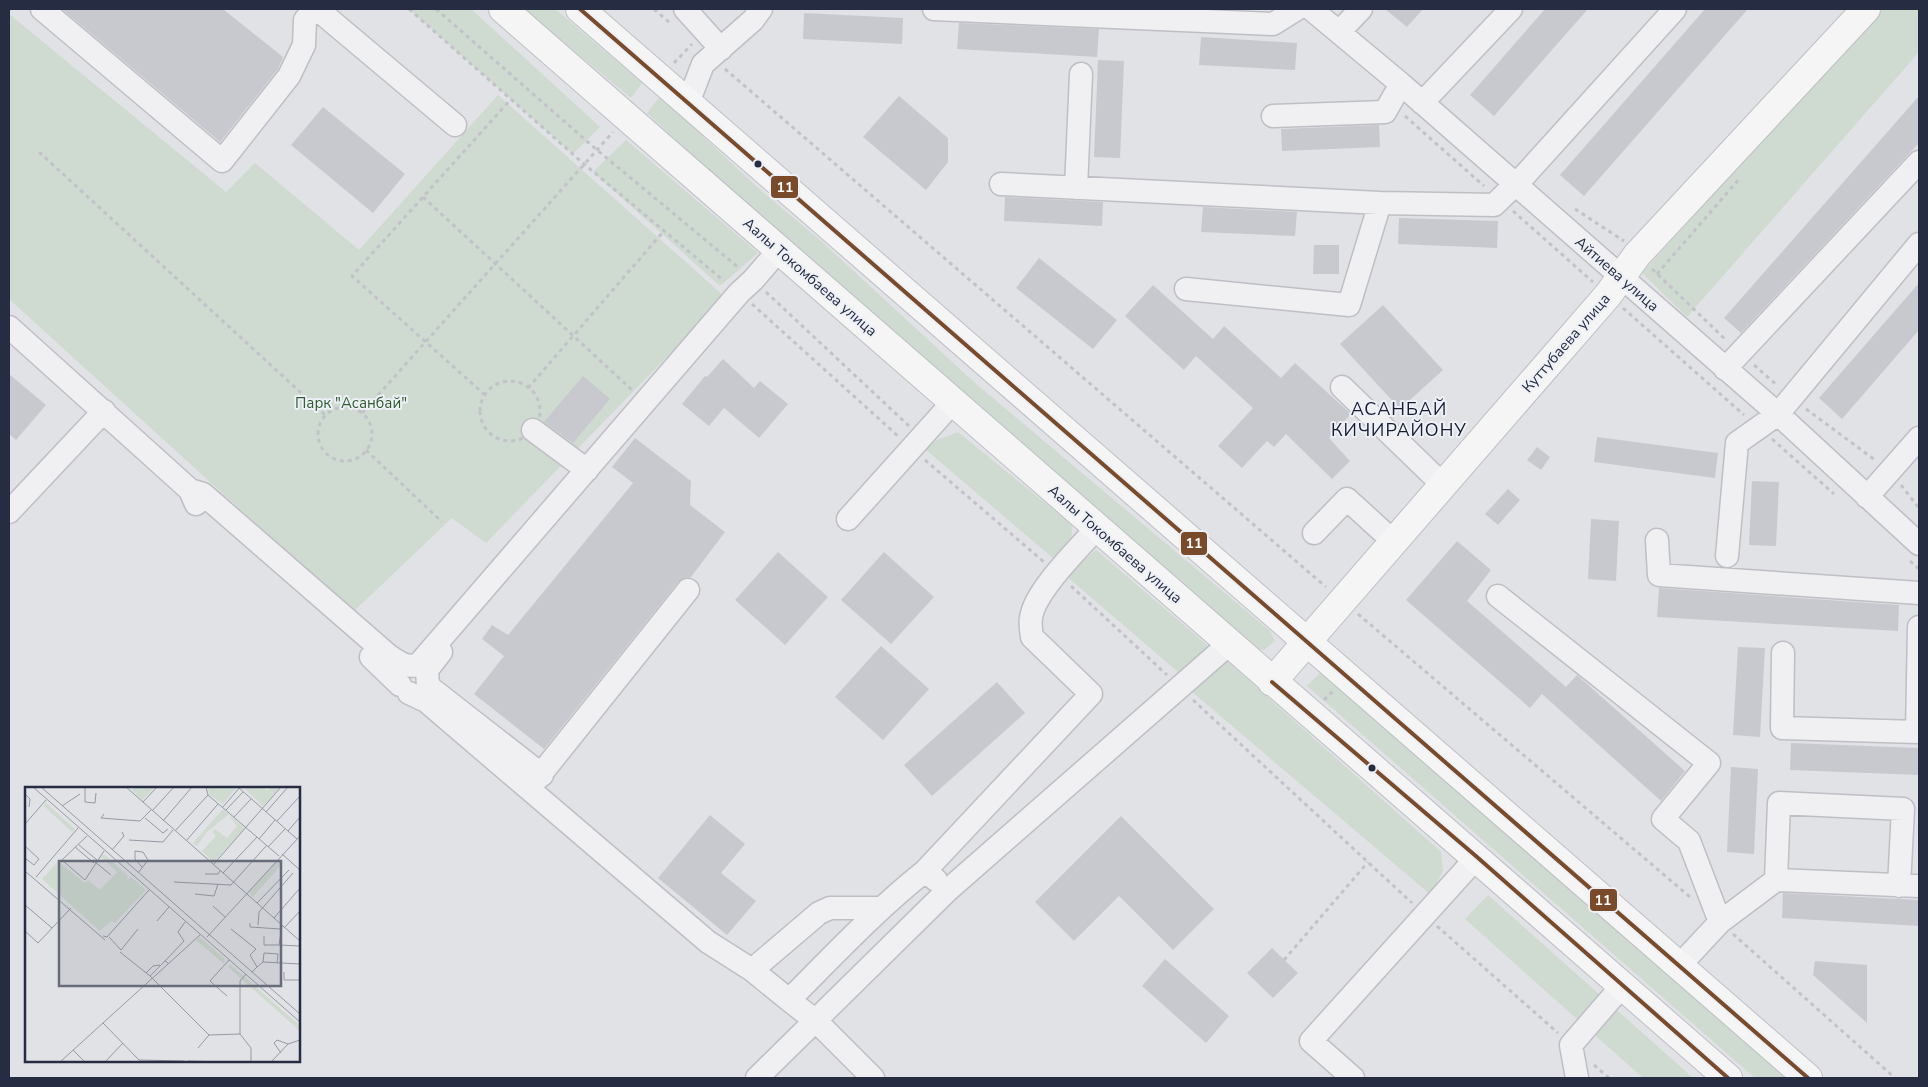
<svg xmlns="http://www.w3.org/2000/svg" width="1928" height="1087" font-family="'Nunito Sans',sans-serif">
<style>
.green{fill:#cfdad0}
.building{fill:#c8c9ce}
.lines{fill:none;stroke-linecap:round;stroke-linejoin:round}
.minor-casing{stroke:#bebfc4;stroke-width:25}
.major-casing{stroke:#bcbfc4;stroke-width:30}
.path{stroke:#c2c3c9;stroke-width:3;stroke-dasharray:4 4;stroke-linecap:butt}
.minor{stroke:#f0f0f3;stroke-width:22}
.major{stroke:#f5f5f6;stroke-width:28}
.bus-1-casing{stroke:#edf0f6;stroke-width:8}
.bus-1{stroke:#7a4b2a;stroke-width:4}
.bus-dot{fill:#262c41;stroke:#edf0f6;stroke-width:2}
.labels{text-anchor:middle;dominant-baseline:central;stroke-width:4;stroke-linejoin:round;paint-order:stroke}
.street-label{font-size:15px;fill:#262c41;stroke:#edf0f6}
.park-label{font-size:15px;fill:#345e32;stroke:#edf0f6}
.quarter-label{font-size:18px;letter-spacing:1px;fill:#181d32;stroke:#edf0f6}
.inset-road{fill:none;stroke:#9699a4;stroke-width:1}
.view{fill:#676c7b;fill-opacity:0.15;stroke:#676c7b;stroke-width:2.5}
.inset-edge{fill:none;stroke:#262c41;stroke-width:2.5}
.line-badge{stroke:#edf0f6;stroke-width:2}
.badge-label{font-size:14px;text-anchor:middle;font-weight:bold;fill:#fff}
</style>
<rect width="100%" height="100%" fill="#e1e2e6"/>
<path class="green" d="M409 9H471L600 127 573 154Z
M524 9H555L642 83 631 98Z
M1882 9H1919V52L1687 317 1642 273Z
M9 14 226 192 255 163 359 250 498 95 725 297 486 543 452 518 353 612 9 299Z
M660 96 757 187 821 241 975 383 1270 631 1275 641 1264 650 1256 648 965 397 813 260 740 199 647 113Z
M626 140 758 253 720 286 593 172Z
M958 432 1072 525 1071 540 1054 559 925 449 937 440Z
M1096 550 1213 650 1184 677 1065 575Z
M1226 660 1441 852 1443 871 1431 895 1191 691Z
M1323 670 1788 1078H1755L1307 686Z
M1488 895 1693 1078H1643L1465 919Z"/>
<path class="building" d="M62 9H223L283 57 278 69 220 142Z
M1385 9H1423L1407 27Z
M1545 9H1588L1494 116 1470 95Z
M1705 9H1748L1584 196 1560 175Z
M804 13 903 18 902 44 803 39Z
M959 23 1099 29 1097 57 957 49Z
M1201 37 1297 43 1295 70 1199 65Z
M1098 60 1124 61 1120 158 1094 157Z
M899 96 948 138V162L926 190 863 137Z
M1919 96V143L1741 333 1724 318Z
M323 107 405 174 373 213 291 145Z
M1379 125 1380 147 1282 151 1281 129Z
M1005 197 1103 202 1102 226 1004 221Z
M1203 207 1297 212 1295 236 1201 232Z
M1399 218 1498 221 1497 248 1398 244Z
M1314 245H1339V274H1313Z
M1039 258 1117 320 1093 349 1016 288Z
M1919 283V330L1842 419 1819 398Z
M1153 285 1213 339 1224 326 1281 378 1295 363 1351 414 1329 438 1350 461 1332 479 1286 434 1274 447 1267 441 1242 468 1218 446 1253 408 1196 356 1184 370 1125 316Z
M1383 305 1443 370 1400 409 1340 344Z
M723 359 754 388 760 381 788 404 759 438 724 408 709 426 682 404 705 376 707 377Z
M9 374 46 405 16 440 9 434Z
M583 376 610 399 573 443 544 422Z
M1597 437 1718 453 1715 478 1594 462Z
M635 438 691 481 690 505 725 532 691 577 684 578 678 582 544 749 474 694 504 656 482 639 492 625 508 635 633 483 612 467Z
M1537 447 1550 457 1541 470 1527 460Z
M1752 481 1779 482 1776 546 1749 545Z
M1508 489 1520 500 1498 525 1485 514Z
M1591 519 1619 521 1616 581 1588 579Z
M1457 541 1491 570 1467 601 1566 687 1577 675 1685 771 1661 801 1542 694 1530 708 1406 600Z
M778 552 828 597 785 645 735 600Z
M884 552 934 597 891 644 841 600Z
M1659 588 1899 605 1898 631 1657 617Z
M881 646 929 689 883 740 835 697Z
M1738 647 1765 648 1760 737 1733 735Z
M997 682 1025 713 932 796 904 765Z
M1791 743 1919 748V775L1790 770Z
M1731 767 1758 769 1754 854 1727 852Z
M710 815 745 844 721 873 756 901 727 935 658 878Z
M1121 816 1214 909 1173 950 1119 896 1074 941 1035 902Z
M1783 893 1919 900V926L1782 918Z
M1272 948 1298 973 1273 998 1247 973Z
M1165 959 1229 1016 1206 1043 1142 986Z
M1815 961 1867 965V1023L1813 975Z"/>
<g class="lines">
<g class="minor-casing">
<path id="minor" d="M42 9 222 161 289 76 304 45 305 20 315 9
M317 9 455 125
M685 9 721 49
M934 9 1273 24 1297 9
M1311 9 1401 84 1778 414 1919 544
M1339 32 1361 9
M688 103 703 64 753 20 761 9
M1422 103 1511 9
M1273 116 1385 112 1401 84
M1001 184 1380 203 1494 205 1524 176 1675 9
M1076 188 1081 74
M1186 289 1349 305 1380 203
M9 327 190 490 196 504
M1725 369 1919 162
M1342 387 1443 485
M533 430 587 470
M190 490 203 494 388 655C398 662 407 669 419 664L739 293 753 280 779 250
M1867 497 1919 438
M9 512 104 411
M848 519 953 402
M1314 533 1347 499 1394 542
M1657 540 1659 575 1919 593
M1727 556 1737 443 1778 414 1919 244
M1498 596 1709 763 1663 819 1689 841 1720 922 1679 966
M441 652 427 670 428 686 542 775
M1783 653 1782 728 1917 732 1919 627
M371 657 400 685
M409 693 426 701 529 789 688 590
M529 789 708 942 752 970 789 1000
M925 871 1091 694 1032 637C1031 631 1030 624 1031 618 1034 592 1079 548 1097 528
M1776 880 1779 803 1903 809 1899 886
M1720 922 1776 880 1919 886
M752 970 819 913 830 908H881
M757 1078 948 890 1229 644
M873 1078 817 1022 789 1000C833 956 876 910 925 871L936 880
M1353 1078 1311 1041 1477 857
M1577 1078 1571 1045 1622 986"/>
</g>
<g class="major-casing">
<path id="major" d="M503 9 1728 1078
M580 9 1808 1078
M1272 682 1608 295 1637 255 1866 9"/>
</g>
<path class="path" d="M409 9 584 164 724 281
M436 9 597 150 739 268
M654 9 670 23
M674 63 692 44
M725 69 1326 587
M1405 116 1484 186
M39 152 325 415
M423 197 632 390
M1575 209 1624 241
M1513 211 1593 282
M1652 269 1727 341
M1657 274 1740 178
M766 292 909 426
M752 304 898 436
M1623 308 1744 415
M1754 365 1778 386
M480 411a30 30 0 1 1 60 0a30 30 0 1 1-60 0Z
M528 388 663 232
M485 395 352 276 511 99
M318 434a27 27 0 1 1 54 0a27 27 0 1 1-54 0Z
M1806 409 1875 460
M362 413 613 132
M1772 439 1834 494
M366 450 442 522
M925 460 1044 562
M1901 485 1919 508
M1910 561 1919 569
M1071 586 1167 675
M1358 614 1690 897
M1193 700 1412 903
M1324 700 1334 690
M1437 926 1558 1033
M1733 934 1895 1078
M1284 960 1368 862
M1594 1065 1609 1078"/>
<use href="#minor" class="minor"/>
<use href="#major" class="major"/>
<g class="bus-1-casing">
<path id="bus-1" d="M580 9 1808 1078
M1272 682 1477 857 1728 1078"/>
</g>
<use href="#bus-1" class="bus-1"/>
</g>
<g class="bus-dot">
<circle cx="758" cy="164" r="4.5"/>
<circle cx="1372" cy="768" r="4.5"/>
</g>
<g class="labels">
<g class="street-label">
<text transform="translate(1617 274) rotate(41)">Айтиева улица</text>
<text transform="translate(810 277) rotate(41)">Аалы Токомбаева улица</text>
<text transform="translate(1566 343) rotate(-49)">Куттубаева улица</text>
<text transform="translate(1115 544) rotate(41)">Аалы Токомбаева улица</text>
</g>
<g class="park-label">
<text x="351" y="403">Парк "Асанбай"</text>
</g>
<g class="quarter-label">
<text x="1399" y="409">АСАНБАЙ<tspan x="1399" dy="21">КИЧИРАЙОНУ</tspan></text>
</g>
</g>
<g transform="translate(25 787)">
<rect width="275" height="275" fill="#e1e2e6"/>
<path d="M111 0H130L117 13 107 3ZM183 0H212L198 17 184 7ZM238 0 242 4 246 0H255L238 19 219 1ZM21 16 50 42 47 45 19 19ZM198 22 204 27 182 45 172 59 168 56ZM204 28 220 41 189 75 177 64 191 49 187 45 190 42 202 51 212 39ZM79 67 103 89 102 94 106 90 121 103 90 136 86 134 75 144 17 92 33 74 60 96 63 93 75 103 92 85 76 70ZM253 72 258 76 228 110 223 105ZM175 150 200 172 199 177 171 153ZM205 177 275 239V244L203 180Z" fill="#cfdad0"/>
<path class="inset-road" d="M8 0 275 235M16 0 275 227M60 0V15L70 16 71 6M101 0 275 154M181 0 183 8 254 69M214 1 272 52M0 7 5 12 4 20M118 15 132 0M37 19 55 7M198 20 215 0M201 23 218 5M127 24 149 0M241 25 263 0M79 27 76 31 115 34 126 23M209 30 226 12M120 31 138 46 143 42M138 34 167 0M252 34 275 9M0 37 21 13M150 44 183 8M263 44 275 30M62 49 37 73 60 93 79 64M234 52 250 33M104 53 138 55 148 43M161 54 193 17M54 58 72 73M0 59 14 72 9 78 0 71M50 60 69 76M243 60 260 42M87 63 99 49 97 45M257 67 275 83M129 74H184M70 75 86 88M188 78 256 0M0 84 80 153M113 86 123 73 118 65 110 64V72L117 80M198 86 232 50M180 87H193L195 84M11 90 53 41M149 95 206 98 242 58M170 107 189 109 193 97M232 116 264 83M0 118 27 141M188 119 200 130M249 131 275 101M132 134 144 120M225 136V140L255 142M233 138 234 125 268 86M259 141 275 124M206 142 231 162 225 168 232 180 227 185M0 144 13 156 46 121M78 149 82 150 124 103M239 149V158H254L257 139M84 150 96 163M182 150 275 49M254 158 275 159M96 163 113 142M95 165 125 189M140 174 159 154 153 145 160 135M238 175 239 166 253 167 252 176M143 176 140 174 125 189 184 248 215 247M232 180 238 175 275 177M259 185V193H275V191M121 186 128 179 135 178M221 187 215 194V247L226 261V275M202 209 185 194 204 173M78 236 114 273 159 274M173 261 184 248M48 263 60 275M256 266 249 256 252 253 263 257M163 274 199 275M35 275 175 148M80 275 98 256M246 275 263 257 275 253"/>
<path class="view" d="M34 74H256V199H34Z"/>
<rect width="275" height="275" class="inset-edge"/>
</g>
<g class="line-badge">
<rect x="770" y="175" width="29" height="24" rx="5" fill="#7a4b2a"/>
<rect x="1180" y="531" width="28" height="25" rx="5" fill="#7a4b2a"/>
<rect x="1589" y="888" width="29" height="24" rx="5" fill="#7a4b2a"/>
</g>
<g class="badge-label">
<text x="785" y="192">11</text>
<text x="1194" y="548">11</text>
<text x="1603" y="905">11</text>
</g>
<rect width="1928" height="1087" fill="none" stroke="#262c41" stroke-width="20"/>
</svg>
